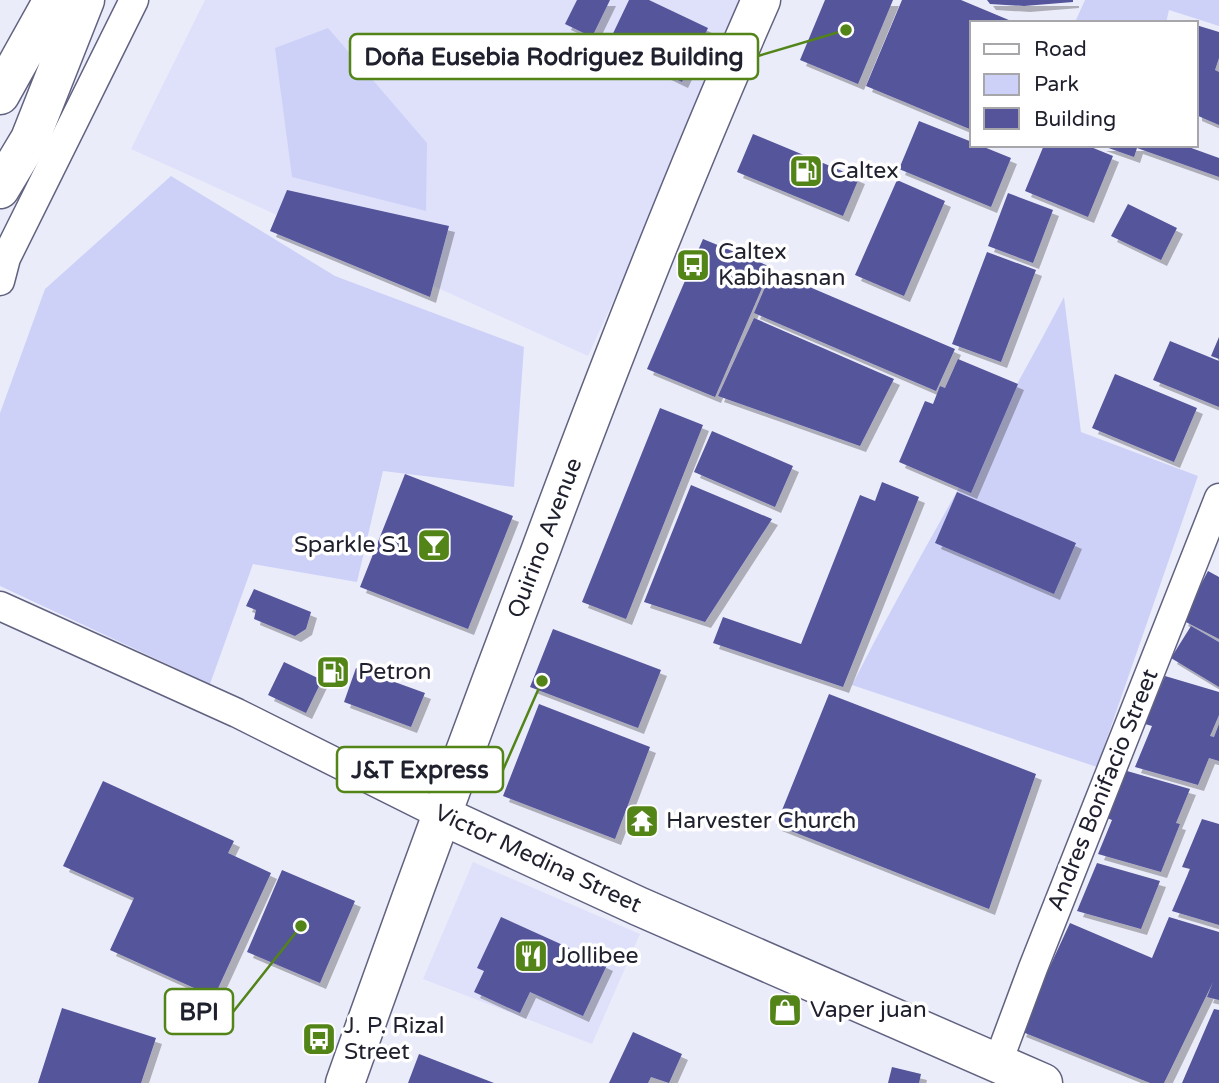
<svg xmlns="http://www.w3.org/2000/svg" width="1219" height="1083" font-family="'Varela Round',sans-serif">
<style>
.built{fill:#dfe1fb}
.green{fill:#ced1f7}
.building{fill:#55549b;filter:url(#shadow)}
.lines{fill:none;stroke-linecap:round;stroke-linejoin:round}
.street-casing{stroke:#606280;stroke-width:31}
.secondary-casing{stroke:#606280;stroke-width:41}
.highway-casing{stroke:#606280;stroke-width:41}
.street{stroke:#fff;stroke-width:28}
.secondary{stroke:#fff;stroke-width:38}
.highway{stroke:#fff;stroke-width:38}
.labels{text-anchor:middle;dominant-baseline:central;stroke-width:7;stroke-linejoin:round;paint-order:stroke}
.poi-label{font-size:23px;fill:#20212e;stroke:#fff;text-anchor:start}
.street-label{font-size:23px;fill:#20212e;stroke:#fff}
.leader{fill:none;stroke:#528417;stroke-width:2.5}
.callout-dot{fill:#528417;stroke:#fff;stroke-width:2.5}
.callout{fill:#fff;stroke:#528417;stroke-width:2.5}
.callout-label{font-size:24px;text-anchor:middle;font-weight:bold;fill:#20212e}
</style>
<defs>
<filter id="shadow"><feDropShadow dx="6" dy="6" stdDeviation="0" flood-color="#0004"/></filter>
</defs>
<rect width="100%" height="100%" fill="#ebecfa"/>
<path class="built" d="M205 0H751L588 356 131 149Z
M473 862 640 934 592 1044 423 979Z"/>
<path class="green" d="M1085 0H1219V26L1169 10 1166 23 1075 22Z
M328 28 427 143 426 211 292 177 275 48Z
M171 176 335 276 524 347 514 487 383 471 357 582 253 564 210 684 0 586V413L45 289Z
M1064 297 1081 432 1198 476 1097 767 852 685C919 553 996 427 1064 297Z"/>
<path class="building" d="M577 0H610L592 37 565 24Z
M629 0H649L708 28 682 82 607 46Z
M825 0H893L858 84 800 60Z
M902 0H961L1016 23H972V130L866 86Z
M987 0H1073V2L1024 6 990 4Z
M1196 25 1219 32V58L1215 70 1219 72V125L1196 115Z
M919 121 972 142V145H979L1011 158 991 207 899 169Z
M753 134 859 178 843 216 737 172Z
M1044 145H1086L1113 156 1088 217 1025 191Z
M1100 145H1183L1219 158V177L1137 148 1134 157Z
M897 180 945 201 904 296 855 275Z
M287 190 449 226 430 297 270 231Z
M1008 193 1053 210 1033 263 988 246Z
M1128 204 1177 228 1161 260 1111 236Z
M703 239 771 267 715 397 647 369Z
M987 252 1036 270 1001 362 952 344Z
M772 271 955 349 936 391 754 313Z
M754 318 894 379 860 446 718 396Z
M1219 337V359L1211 356Z
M1170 341 1219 361V407L1153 380Z
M958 359 1018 384 971 493 899 462 925 401 933 404 940 386 945 388Z
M1115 374 1197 408 1174 462 1092 428Z
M660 408 703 425 626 619 582 602Z
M712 431 793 466 775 507 694 472Z
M405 474 513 516 468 629 360 587Z
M882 482 919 497 843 687 713 643 723 617 801 644 860 495 875 501Z
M691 485 772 519 705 622 644 602Z
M957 492 1076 543 1054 594 935 543Z
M1208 571 1219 577V639L1182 620Z
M254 589 311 612 306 629 295 636 254 619 256 610 246 606Z
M1191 626 1219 642V687L1171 658Z
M553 629 661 670 638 728 530 687Z
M284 662 322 680 306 713 268 695Z
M356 668 425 693 411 727 344 702Z
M1165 676 1219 692V715L1210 736 1214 737 1219 724V761L1209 758 1198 785 1135 767 1152 726 1145 724Z
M829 694 1036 774 989 909 776 825Z
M539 704 650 747 615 839 503 796Z
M1127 771 1190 789 1176 823 1180 824 1161 872 1098 854 1112 820 1107 818Z
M103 781 234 841 228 853 271 873 214 997 110 950 134 898 63 866Z
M1202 819 1219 824V925L1172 911 1190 869 1182 867Z
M1097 863 1160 881 1141 929 1077 911Z
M282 870 355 901 320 983 247 952Z
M501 917 607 965 583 1016 530 992 520 1013 474 992 484 971 477 968Z
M1169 917 1219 932V1000L1207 997 1213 982 1164 1083H1150L1020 1031 1070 923 1152 958Z
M62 1008 156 1038 141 1083H38Z
M1214 1009 1219 1010V1083H1182Z
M633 1032 682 1054 669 1083 651 1077 648 1083H609Z
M419 1054 494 1083H408Z
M892 1067 921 1074 919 1083H888Z"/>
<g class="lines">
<g class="street-casing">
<path id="street" d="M0 281 6 258 134 0
M0 606 237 713 441 815
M998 1062 1033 968 1219 498"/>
</g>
<g class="secondary-casing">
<path id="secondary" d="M441 815 638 906 1043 1083
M345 1083C408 905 473 728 540 552 609 366 681 182 761 0"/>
</g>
<g class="highway-casing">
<path id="highway" d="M0 95 53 0
M0 189 30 139 85 0"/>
</g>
<use href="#street" class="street"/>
<use href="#secondary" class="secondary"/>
<use href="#highway" class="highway"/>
</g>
<defs>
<g id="fuel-square" transform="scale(1.75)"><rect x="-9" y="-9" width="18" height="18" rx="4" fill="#528417" stroke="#fff"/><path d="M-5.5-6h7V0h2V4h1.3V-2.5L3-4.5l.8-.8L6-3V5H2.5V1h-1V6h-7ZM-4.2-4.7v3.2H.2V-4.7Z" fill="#fff"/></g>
<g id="bus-square" transform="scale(1.75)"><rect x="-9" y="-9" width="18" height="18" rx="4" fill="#528417" stroke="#fff"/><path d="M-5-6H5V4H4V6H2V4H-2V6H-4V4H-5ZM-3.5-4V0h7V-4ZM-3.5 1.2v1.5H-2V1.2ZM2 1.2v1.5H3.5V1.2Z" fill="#fff"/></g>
<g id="bar-square" transform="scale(1.75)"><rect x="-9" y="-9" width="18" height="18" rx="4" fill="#528417" stroke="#fff"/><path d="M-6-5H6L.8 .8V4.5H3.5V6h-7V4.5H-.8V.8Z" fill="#fff"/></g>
<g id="temple-square" transform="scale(1.75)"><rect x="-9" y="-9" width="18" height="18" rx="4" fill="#528417" stroke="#fff"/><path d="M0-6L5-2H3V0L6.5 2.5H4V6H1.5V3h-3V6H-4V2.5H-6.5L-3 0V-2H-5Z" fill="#fff"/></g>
<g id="restaurant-square" transform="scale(1.75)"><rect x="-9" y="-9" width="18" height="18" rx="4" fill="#528417" stroke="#fff"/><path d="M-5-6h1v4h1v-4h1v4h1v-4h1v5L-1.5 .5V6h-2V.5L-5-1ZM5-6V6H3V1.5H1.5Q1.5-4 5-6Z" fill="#fff"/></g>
<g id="shop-square" transform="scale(1.75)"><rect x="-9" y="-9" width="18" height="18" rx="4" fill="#528417" stroke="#fff"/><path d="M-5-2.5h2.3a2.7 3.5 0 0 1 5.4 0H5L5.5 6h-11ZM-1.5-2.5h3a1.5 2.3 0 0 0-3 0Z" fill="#fff"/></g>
</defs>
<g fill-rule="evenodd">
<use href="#fuel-square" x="806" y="171"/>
<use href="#bus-square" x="693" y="265"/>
<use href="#bar-square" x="434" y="545"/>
<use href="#fuel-square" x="333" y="672"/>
<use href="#temple-square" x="642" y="821"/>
<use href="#restaurant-square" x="531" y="956"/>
<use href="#shop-square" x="785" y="1010"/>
<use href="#bus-square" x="319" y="1039"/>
</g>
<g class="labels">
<g class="poi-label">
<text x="830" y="171">Caltex</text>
<text x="718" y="252">Caltex<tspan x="718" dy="26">Kabihasnan</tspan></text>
<text x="410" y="545" text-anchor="end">Sparkle S1</text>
<text x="358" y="672">Petron</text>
<text x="666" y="821">Harvester Church</text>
<text x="556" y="956">Jollibee</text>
<text x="810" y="1010">Vaper juan</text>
<text x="344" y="1026">J. P. Rizal<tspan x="344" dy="26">Street</tspan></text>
</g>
<g class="street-label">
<text transform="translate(545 538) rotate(-69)">Quirino Avenue</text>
<text transform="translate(1103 790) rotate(-68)">Andres Bonifacio Street</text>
<text transform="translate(538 859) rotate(25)">Victor Medina Street</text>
</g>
</g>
<path class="leader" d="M846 30L758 56M542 681L503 770M301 926L233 1012"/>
<g class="callout-dot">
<circle cx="846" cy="30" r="7"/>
<circle cx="542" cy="681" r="7"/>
<circle cx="301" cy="926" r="7"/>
</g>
<g class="callout">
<rect x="350" y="34" width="408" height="45" rx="7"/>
<rect x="337" y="747" width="166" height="45" rx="7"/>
<rect x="165" y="989" width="68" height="45" rx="7"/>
</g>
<g class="callout-label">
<text x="554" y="65">Doña Eusebia Rodriguez Building</text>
<text x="420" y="778">J&amp;T Express</text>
<text x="199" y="1020">BPI</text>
</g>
<rect x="970" y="21" width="228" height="126" fill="#ffffff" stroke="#a6a6ab" stroke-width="2"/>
<rect x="984" y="44" width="35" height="10" fill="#ffffff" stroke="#a6a6ab" stroke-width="2"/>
<text x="1034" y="56" font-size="21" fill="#20212e">Road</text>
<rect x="984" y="74" width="35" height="21" fill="#ced1f7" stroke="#a6a6ab" stroke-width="2"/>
<text x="1034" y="91" font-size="21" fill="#20212e">Park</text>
<rect x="984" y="108" width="35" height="21" fill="#55549b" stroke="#a6a6ab" stroke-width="2"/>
<text x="1034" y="126" font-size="21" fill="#20212e">Building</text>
</svg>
